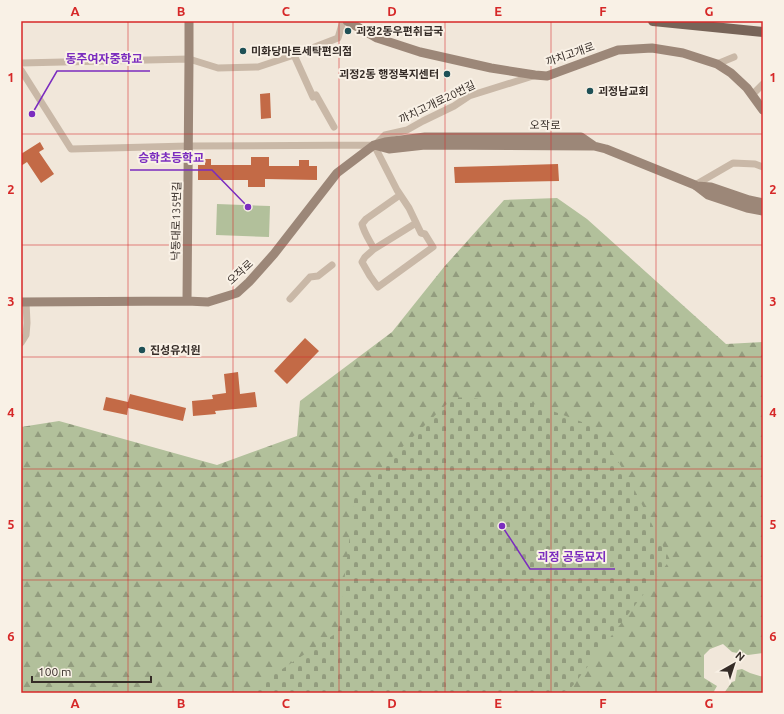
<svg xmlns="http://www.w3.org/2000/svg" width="784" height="714" font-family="Ubuntu,'Noto Sans KR',sans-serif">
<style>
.forest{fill:url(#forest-firs)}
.cemetery{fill:url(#cemetery-stones)}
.pitch{fill:#b2c09b}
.building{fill:#c36a46}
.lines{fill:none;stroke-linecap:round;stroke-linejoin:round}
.street{stroke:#c9b8a7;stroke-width:7}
.secondary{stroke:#9c8778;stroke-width:9}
.primary{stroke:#776458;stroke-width:10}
.grid{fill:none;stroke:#d62828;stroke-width:1;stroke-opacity:0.55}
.poi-dot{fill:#1e5056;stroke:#f9f1e6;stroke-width:1.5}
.labels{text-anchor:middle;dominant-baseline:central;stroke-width:4;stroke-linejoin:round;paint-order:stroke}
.poi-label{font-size:11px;font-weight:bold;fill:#352c27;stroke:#f9f1e6;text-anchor:start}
.street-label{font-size:11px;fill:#352c27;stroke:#f9f1e6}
.leader{fill:none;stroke:#7b2cbf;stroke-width:1.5}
.callout-dot{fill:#7b2cbf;stroke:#f9f1e6;stroke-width:1.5}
.callout-label{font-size:12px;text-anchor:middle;font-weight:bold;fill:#7b2cbf;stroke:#f9f1e6;stroke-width:4;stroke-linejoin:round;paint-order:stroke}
.neatline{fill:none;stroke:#d62828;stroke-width:1.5}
.grid-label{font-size:13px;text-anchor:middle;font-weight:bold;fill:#d62828}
</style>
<defs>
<pattern id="forest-firs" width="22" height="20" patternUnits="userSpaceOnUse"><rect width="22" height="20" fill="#b2c09b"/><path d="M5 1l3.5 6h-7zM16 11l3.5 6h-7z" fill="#929c7e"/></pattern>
<pattern id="cemetery-stones" width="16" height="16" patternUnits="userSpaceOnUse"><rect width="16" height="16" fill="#b2c09b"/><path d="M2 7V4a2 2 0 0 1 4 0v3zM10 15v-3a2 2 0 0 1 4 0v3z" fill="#929c7e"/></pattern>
</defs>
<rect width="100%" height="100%" fill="#f1e7da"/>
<path class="forest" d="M557 198 587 219 726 344 763 342V653L748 655 732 652 723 644 710 649 704 655V678L717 686 713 693H21V427L59 421 217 465 297 436 300 401 392 332 444 267 504 200Z
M742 669 750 673 763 677V693H724L732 682 735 681 737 670Z"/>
<path class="cemetery" d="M454 397 531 403 598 428 631 483 670 560 571 688 561 693H246L338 632 355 493Z"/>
<path class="pitch" d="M217 204 270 206 269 237 216 235Z"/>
<path class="building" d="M270 93 271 118 261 119 260 94Z
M40 142 44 149 39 152 54 174 41 183 27 162 21 166V154Z
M251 157H269V166H299V160H309V166H317V180L265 179V187H248V180H198V165H205V159H211V165H251Z
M558 164 559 181 455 183 454 167Z
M305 338 319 351 287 384 274 371Z
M238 372 240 394 255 392 257 407 215 411 216 414 193 416 192 401 213 399 212 395 226 393 224 374Z
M130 394 186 408 183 421 128 408 127 415 103 410 106 397 128 402Z"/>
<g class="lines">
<path class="street" d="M294 55 313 97 316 95 334 127
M21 63 189 59 218 68 258 67 294 55 338 38 343 21
M717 64 734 57
M21 70 71 149 188 146 374 145
M752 95 763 84
M376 144 385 135 407 130 423 121 454 106 469 96 533 76
M374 145 397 190 409 208 421 233 425 234 433 247 378 287 370 276 362 262 365 257 374 249 416 223
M695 185 733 163 755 164 763 167
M374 249C370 241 364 233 362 224L366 219 400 195
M290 299 310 277 318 276 332 265
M21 343 26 335 27 323 26 302"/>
<path class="secondary" d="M347 21 377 38 420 52 491 68 535 75 547 76 618 50 652 48 683 53 717 64 731 73 747 88 763 110
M374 145 389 149 425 145 594 146 606 149 695 185 708 195 747 208 763 211
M696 186 711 187 749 200 763 203
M187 301 189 59V21
M21 302 187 301 208 302 237 293 249 282 274 254 337 173 374 145 385 142 425 137H581L594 146"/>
<path class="primary" d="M653 21 763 32"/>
</g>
<path class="grid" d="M128 21V693M233 21V693M339 21V693M445 21V693M551 21V693M656 21V693M21 134H763M21 245H763M21 357H763M21 469H763M21 580H763"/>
<g class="poi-dot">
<circle cx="348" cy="31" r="4"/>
<circle cx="243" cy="51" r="4"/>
<circle cx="447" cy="74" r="4"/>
<circle cx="590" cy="91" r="4"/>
<circle cx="142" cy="350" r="4"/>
</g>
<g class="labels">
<g class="poi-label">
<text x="356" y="31">괴정2동우편취급국</text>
<text x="251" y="51">미화당마트세탁편의점</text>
<text x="439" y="74" text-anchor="end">괴정2동 행정복지센터</text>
<text x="598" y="91">괴정남교회</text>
<text x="150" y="350">진성유치원</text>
</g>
<g class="street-label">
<text transform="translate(570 54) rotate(-19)">까치고개로</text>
<text transform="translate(437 102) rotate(-26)">까치고개로20번길</text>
<text x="545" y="125">오작로</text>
<text transform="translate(176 221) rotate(-89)">낙동대로135번길</text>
<text transform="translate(240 272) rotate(-43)">오작로</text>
</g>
</g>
<path class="leader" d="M32 114L57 71H150M248 207L212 170H130M502 526L530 569H615"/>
<g class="callout-dot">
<circle cx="32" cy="114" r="4"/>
<circle cx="248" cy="207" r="4"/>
<circle cx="502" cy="526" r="4"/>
</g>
<g class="callout-label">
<text x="104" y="63">동주여자중학교</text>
<text x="171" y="162">승학초등학교</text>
<text x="572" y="561">괴정 공동묘지</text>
</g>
<rect width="784" height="714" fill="none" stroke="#f9f1e6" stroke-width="44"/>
<g transform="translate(734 664) rotate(39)" stroke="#f9f1e6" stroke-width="3" paint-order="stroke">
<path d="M0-3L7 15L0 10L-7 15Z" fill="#352c27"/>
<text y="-6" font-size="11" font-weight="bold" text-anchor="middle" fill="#352c27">N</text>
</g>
<path d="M32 676v6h119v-6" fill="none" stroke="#352c27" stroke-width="2"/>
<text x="38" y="676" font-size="12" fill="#352c27" stroke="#f9f1e6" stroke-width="3" paint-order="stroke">100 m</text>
<rect x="22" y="22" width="740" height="670" class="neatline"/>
<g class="grid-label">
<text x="75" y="16">A</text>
<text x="181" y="16">B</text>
<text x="286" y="16">C</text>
<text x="392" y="16">D</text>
<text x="498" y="16">E</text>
<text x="603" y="16">F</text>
<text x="709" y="16">G</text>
<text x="11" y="82">1</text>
<text x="773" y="82">1</text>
<text x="11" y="194">2</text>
<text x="773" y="194">2</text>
<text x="11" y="306">3</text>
<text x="773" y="306">3</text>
<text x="11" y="417">4</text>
<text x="773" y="417">4</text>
<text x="11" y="529">5</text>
<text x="773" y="529">5</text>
<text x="11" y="641">6</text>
<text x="773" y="641">6</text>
<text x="75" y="708">A</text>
<text x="181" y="708">B</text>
<text x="286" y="708">C</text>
<text x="392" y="708">D</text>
<text x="498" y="708">E</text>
<text x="603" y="708">F</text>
<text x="709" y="708">G</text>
</g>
</svg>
